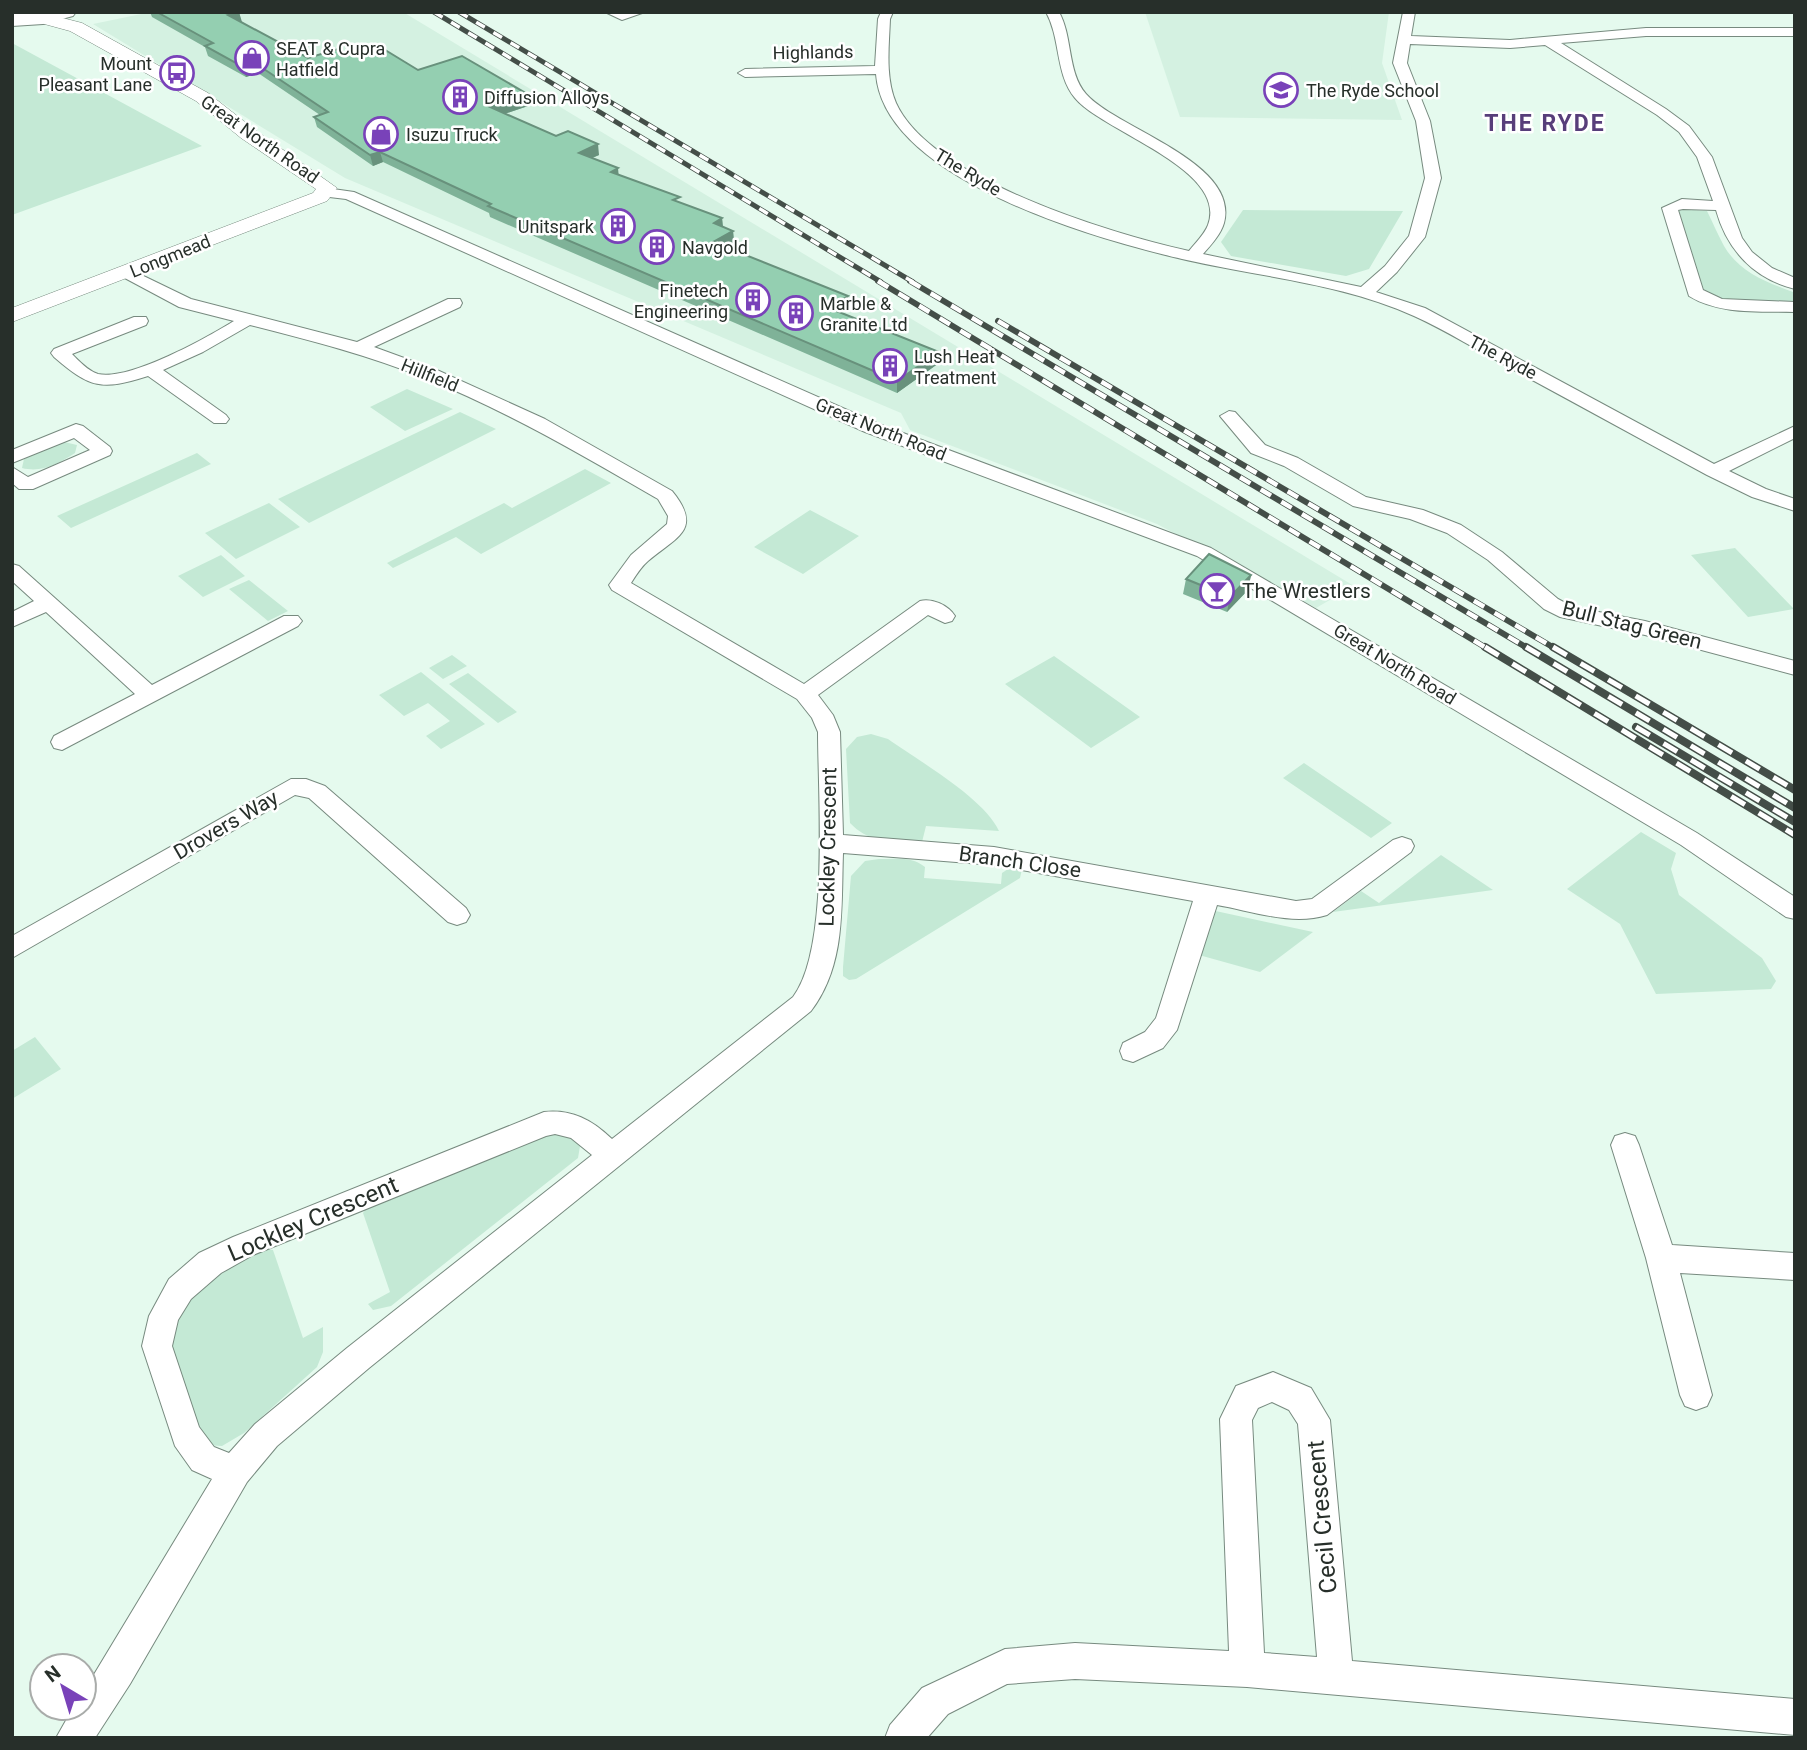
<svg xmlns="http://www.w3.org/2000/svg" width="1807" height="1750" font-family="Roboto,sans-serif">
<style>
.built{fill:#d4f1e1}
.green{fill:#c4e9d5}
.lines{fill:none;stroke-linecap:round;stroke-linejoin:round}
.minor-casing{stroke:#778a7f;stroke-width:2}
.tertiary-casing{stroke:#778a7f;stroke-width:1}
.trunk-casing{stroke:#778a7f;stroke-width:2}
.minor{fill:#fff;fill-rule:evenodd}
.tertiary{fill:#fff;fill-rule:evenodd}
.trunk{fill:#fff;fill-rule:evenodd}
.rail-far2-casing{stroke:#444e48;stroke-width:5}
.rail-far1-casing{stroke:#444e48;stroke-width:6}
.rail-casing{stroke:#444e48;stroke-width:8}
.rail-far2{stroke:#fff;stroke-width:3.5;stroke-dasharray:10;stroke-linecap:butt}
.rail-far1{stroke:#fff;stroke-width:4.5;stroke-dasharray:12;stroke-linecap:butt}
.rail{stroke:#fff;stroke-width:5;stroke-dasharray:16;stroke-linecap:butt}
.wall{fill:#7fb298}
.shaded-wall{fill:#68917c}
.building{fill:#94cfb1;stroke:#68917c;stroke-width:2}
.labels{text-anchor:middle;dominant-baseline:central;stroke-width:5;stroke-linejoin:round;paint-order:stroke}
.far-poi-label{font-size:18px;fill:#272f2a;stroke:#fff;text-anchor:start}
.far-street-label{font-size:18px;fill:#272f2a;stroke:#fff}
.poi-label{font-size:21px;fill:#272f2a;stroke:#fff;text-anchor:start}
.street-label{font-size:21px;fill:#272f2a;stroke:#fff}
.far-district-label{font-size:23px;font-weight:bold;letter-spacing:2px;fill:#573e7a;stroke:#fff}
.near-street-label{font-size:24px;fill:#272f2a;stroke:#fff}
</style>
<rect width="100%" height="100%" fill="#e5faee"/>
<path class="built" d="M151 12H403L1354 586 1316 608 1157 524 910 430 901 413 345 178 93 24Z
M1145 12H1389L1382 63 1402 120 1180 117Z"/>
<path class="green" d="M12 43 202 146 12 215Z
M1681 209 1707 211C1713 223 1718 235 1724 246 1739 272 1766 282 1793 292L1795 302C1767 302 1723 310 1702 290L1676 213Z
M1243 210 1403 211 1369 269 1346 276 1231 256 1221 242Z
M407 389 453 409 405 431 370 407Z
M460 412 496 429 309 523 278 499Z
M64 442 77 445 75 453C58 464 42 473 22 468L24 459 41 449Z
M197 453 211 464 71 528 57 516Z
M585 469 611 483 481 554 456 537 393 568 387 563 504 503 512 508Z
M269 503 300 527 236 559 205 533Z
M810 510 859 536 803 574 754 547Z
M1735 548 1794 609 1748 617 1691 555Z
M221 555 245 576 203 597 178 576Z
M249 580 288 611 268 621 229 589Z
M452 655 467 666 443 679 429 668Z
M1054 656 1140 717 1091 748 1005 684Z
M421 672 485 724 441 749 426 736 450 721 428 703 404 716 379 695Z
M468 673 517 712 498 723 449 684Z
M871 734 888 739C919 761 984 798 999 831L926 826 922 842C894 842 870 844 850 823L846 749 857 737Z
M1304 763 1392 823 1371 838 1283 778Z
M1641 832 1676 853 1671 869 1679 895 1762 958 1776 981 1771 989 1656 994 1620 924 1567 889Z
M1441 855 1493 890 1333 912 1361 891 1379 903Z
M879 859C896 859 912 856 925 867L924 878 1001 884 1002 873 1008 869H1022L1020 878 856 979 849 980 843 976V967L851 876 865 861Z
M1211 910 1313 932 1260 972 1199 955Z
M35 1037 61 1069 12 1099V1051Z
M556 1127 575 1134 580 1146 578 1158 391 1306 373 1310 368 1304 390 1292 363 1213 372 1200Z
M257 1247 273 1250 303 1338 323 1327V1352L317 1367 244 1433 222 1446 205 1445 193 1431 169 1335 191 1285Z"/>
<g class="lines">
<g class="minor-casing">
<path id="minor" d="M605 12H645L622 20Z
M881 12H893L890 19C889 46 885 77 896 103 930 179 1112 234 1189 251 1195 243 1204 235 1208 225 1229 169 1103 132 1075 98 1055 74 1061 39 1046 12H1059C1073 37 1067 72 1086 94 1117 129 1240 162 1224 223 1221 234 1211 245 1203 254L1361 287 1385 266 1409 236 1425 178 1416 121 1393 63 1403 12H1415L1411 36 1510 40 1646 28H1795V36H1646L1561 43 1666 109 1689 126 1712 157 1742 238 1752 252 1772 268 1795 278V289C1754 279 1727 250 1716 210L1683 209 1678 210 1703 290 1722 299 1795 302V312C1759 311 1720 315 1689 296L1662 208 1682 199 1713 201 1697 157 1679 132 1657 115 1545 45 1510 48 1410 44 1407 63 1430 121 1441 178 1425 237 1397 272 1376 292 1425 308 1714 464 1795 426V438L1729 471 1766 489 1795 499V511L1752 497 1707 475C1642 440 1577 404 1512 369 1479 351 1447 331 1414 316 1342 283 1259 277 1182 259 1096 239 884 179 876 74L745 77 738 73 745 69 875 66 878 19Z
M326 188 354 192 879 424 1211 548 1697 833 1795 897V919L1786 917 1681 845 1197 556 865 432 346 199 321 196 318 193 321 190Z
M127 268 191 299 357 342 448 299H460L462 303 460 307 374 347 437 370 545 419 672 491C704 530 676 537 648 561 641 567 636 575 631 583L804 684 920 601C932 598 948 605 955 616L952 621 945 623 928 615 818 695 833 715 840 732 843 835 994 847 1296 901 1312 899 1393 840 1402 837 1411 840 1414 846 1411 852 1327 915C1292 926 1252 911 1217 905L1177 1030 1163 1048 1133 1062 1123 1059 1120 1051 1123 1043 1145 1032 1156 1018 1193 901 994 865 843 853C841 908 846 965 811 1011L369 1368 277 1446 247 1482 130 1684 95 1738H56L73 1708H84V1691L212 1479 192 1470 175 1446 142 1346 149 1316 169 1279 199 1253 233 1237 544 1112C572 1109 592 1120 612 1139L793 997C830 949 818 795 818 732L812 718 797 699 612 590 609 585 631 555 667 524 668 516 658 499C582 455 507 411 425 378 368 355 309 340 250 325L203 352 163 370 226 415 229 419 226 423H214L148 376C101 391 90 388 54 357L51 353 54 349 134 317H146L148 321 146 325 72 354C79 361 88 371 98 374 130 381 206 338 234 321L179 307 121 276 119 273 121 270ZM555 1134 571 1138 592 1155 347 1348 255 1424 229 1453 214 1447 199 1427 172 1346 178 1320 191 1299 221 1273 253 1255 546 1136Z
M1229 411 1235 412 1265 445 1298 458 1366 497 1423 510 1461 525 1502 552 1558 599 1573 607 1645 621 1795 661V675L1645 635 1560 617 1544 609 1488 560 1447 533 1410 519 1353 506 1284 466 1251 453 1220 416Z
M76 424 83 426 110 447 112 451 110 455 33 489H19L12 483V467L28 477 90 450 74 438 12 463V450Z
M12 564 19 566 152 685 284 616H298L302 621 298 626 62 750 54 748 51 742 54 736 135 694 46 612 12 627V612L34 601 12 581Z
M291 779H306L325 786 466 908 470 915 466 922 457 925 448 922 309 798 295 795 12 958V936Z
M1625 1133 1635 1136 1639 1145 1672 1245 1795 1253V1280L1680 1273 1712 1395 1707 1406 1696 1410 1685 1406 1680 1395 1646 1258 1611 1145 1615 1136Z
M1273 1372 1311 1388 1330 1420 1352 1661 1795 1699V1735L1247 1687 1075 1679 1007 1684 948 1714 927 1738H885L890 1725 922 1688 1005 1649 1075 1643 1229 1651 1220 1419 1236 1386ZM1272 1402 1289 1410 1298 1424 1317 1657 1264 1653 1252 1420 1258 1408Z"/>
</g>
<g class="tertiary-casing">
<path id="tertiary" d="M43 13 82 23 208 93 255 130 337 188 327 201 12 322V308L313 193 316 189 241 138 196 101 70 31 37 22 35 18Z"/>
</g>
<g class="trunk-casing">
<path id="trunk" d="M76 12 73 16 43 24 12 26V14Z"/>
</g>
<use href="#minor" class="minor"/>
<use href="#tertiary" class="tertiary"/>
<use href="#trunk" class="trunk"/>
<g class="rail-far2-casing">
<path id="rail-far2" d="M434 12 881 282
M459 12 913 282"/>
</g>
<g class="rail-far1-casing">
<path id="rail-far1" d="M878 281 1488 649
M910 281 1529 649
M998 321 1556 649"/>
</g>
<g class="rail-casing">
<path id="rail" d="M1485 647 1795 835
M1526 647 1795 808
M1553 647 1795 790
M1636 727 1795 822"/>
</g>
<use href="#rail-far2" class="rail-far2"/>
<use href="#rail-far1" class="rail-far1"/>
<use href="#rail" class="rail"/>
</g>
<path class="wall" d="M150 12H239L241 22 308 58 346 54 418 70 531 105 504 114 599 155 592 158 618 175 680 203 722 218 723 227 733 231 734 242 725 247 849 307 840 312 939 363 897 393 490 217 489 213 383 162 373 166 317 127 314 117 320 115 258 73 246 77 208 56 205 47 152 17Z
M1251 575 1248 590 1227 612 1183 594 1186 579Z"/>
<path class="shaded-wall" d="M239 12 242 22 231 25 228 15Z
M255 63 258 73 246 77 243 67Z
M529 95 531 105 492 118 490 107Z
M598 144 599 155 580 163 579 153Z
M380 152 383 162 373 166 370 155Z
M618 168 619 179 611 172Z
M722 218 723 229 714 223Z
M733 231 734 242 714 253 713 242Z
M848 296 849 307 830 319 829 308Z
M939 352V363L897 393V381Z
M1251 575 1248 590 1227 612 1230 597Z"/>
<path class="building" d="M157 12H239L228 15 308 58 338 49 346 54 377 45 418 70 462 56 529 95 490 107 556 136 568 131 598 144 579 153 618 168 611 172 680 197 673 200 722 218 714 223 733 231 713 242 848 296 829 308 939 352 897 381 488 206 491 204 380 152 370 155 314 117 328 112 255 63 243 67 205 46 213 43Z
M1209 554 1251 575 1230 597 1186 579Z"/>
<defs>
<g id="shop-ring" transform="scale(1.75)"><circle r="9.5" fill="#fff" stroke="#7942b9" stroke-width="1.5"/><path d="M-5-2.5h2.3a2.7 3.5 0 0 1 5.4 0H5L5.5 6h-11ZM-1.5-2.5h3a1.5 2.3 0 0 0-3 0Z" fill="#7942b9"/></g>
<g id="bus-ring" transform="scale(1.75)"><circle r="9.5" fill="#fff" stroke="#7942b9" stroke-width="1.5"/><path d="M-5-6H5V4H4V6H2V4H-2V6H-4V4H-5ZM-3.5-4V0h7V-4ZM-3.5 1.2v1.5H-2V1.2ZM2 1.2v1.5H3.5V1.2Z" fill="#7942b9"/></g>
<g id="school-ring" transform="scale(1.75)"><circle r="9.5" fill="#fff" stroke="#7942b9" stroke-width="1.5"/><path d="M0-5L7-2L0 1L-7-2ZM-4 1L0 2.5L4 1V4Q0 6-4 4Z" fill="#7942b9"/></g>
<g id="building-ring" transform="scale(1.75)"><circle r="9.5" fill="#fff" stroke="#7942b9" stroke-width="1.5"/><path d="M-4-6H4V6H1V3H-1V6H-4ZM-2.5-4.3h1.7v1.8h-1.7ZM.8-4.3h1.7v1.8H.8ZM-2.5-1h1.7V.8h-1.7ZM.8-1h1.7V.8H.8Z" fill="#7942b9"/></g>
<g id="bar-ring" transform="scale(1.75)"><circle r="9.5" fill="#fff" stroke="#7942b9" stroke-width="1.5"/><path d="M-6-5H6L.8 .8V4.5H3.5V6h-7V4.5H-.8V.8Z" fill="#7942b9"/></g>
</defs>
<g fill-rule="evenodd">
<use href="#shop-ring" x="252" y="58"/>
<use href="#bus-ring" x="177" y="73"/>
<use href="#school-ring" x="1281" y="90"/>
<use href="#building-ring" x="460" y="97"/>
<use href="#shop-ring" x="381" y="134"/>
<use href="#building-ring" x="618" y="226"/>
<use href="#building-ring" x="657" y="247"/>
<use href="#building-ring" x="753" y="300"/>
<use href="#building-ring" x="796" y="313"/>
<use href="#building-ring" x="890" y="366"/>
<use href="#bar-ring" x="1217" y="591"/>
</g>
<g class="labels">
<g class="far-poi-label">
<text x="276" y="48">SEAT &amp; Cupra<tspan x="276" dy="21">Hatfield</tspan></text>
<text x="152" y="63" text-anchor="end">Mount<tspan x="152" dy="21">Pleasant Lane</tspan></text>
<text x="1306" y="90">The Ryde School</text>
<text x="484" y="97">Diffusion Alloys</text>
<text x="406" y="134">Isuzu Truck</text>
<text x="594" y="226" text-anchor="end">Unitspark</text>
<text x="682" y="247">Navgold</text>
<text x="728" y="290" text-anchor="end">Finetech<tspan x="728" dy="21">Engineering</tspan></text>
<text x="820" y="303">Marble &amp;<tspan x="820" dy="21">Granite Ltd</tspan></text>
<text x="914" y="356">Lush Heat<tspan x="914" dy="21">Treatment</tspan></text>
</g>
<g class="far-street-label">
<text transform="translate(813 52) rotate(-1)">Highlands</text>
<text transform="translate(260 139) rotate(35)">Great North Road</text>
<text transform="translate(968 172) rotate(31)">The Ryde</text>
<text transform="translate(170 256) rotate(-22)">Longmead</text>
<text transform="translate(1503 357) rotate(28)">The Ryde</text>
<text transform="translate(430 375) rotate(22)">Hillfield</text>
<text transform="translate(881 429) rotate(22)">Great North Road</text>
<text transform="translate(1395 664) rotate(31)">Great North Road</text>
</g>
<g class="poi-label">
<text x="1242" y="591">The Wrestlers</text>
</g>
<g class="street-label">
<text transform="translate(1632 625) rotate(14)">Bull Stag Green</text>
<text transform="translate(226 825) rotate(-30)">Drovers Way</text>
<text transform="translate(828 847) rotate(-89)">Lockley Crescent</text>
<text transform="translate(1020 862) rotate(8)">Branch Close</text>
</g>
<g class="far-district-label">
<text x="1545" y="123">THE RYDE</text>
</g>
<g class="near-street-label">
<text transform="translate(313 1219) rotate(-23)">Lockley Crescent</text>
<text transform="translate(1322 1517) rotate(-95)">Cecil Crescent</text>
</g>
</g>
<rect width="1807" height="1750" fill="none" stroke="#272f2a" stroke-width="28"/>
<g transform="translate(63 1687) rotate(322)"><circle r="33" fill="#ffffff" stroke="#a9acaa" stroke-width="2"/>
<path d="M0-5L12 26L0 18L-12 26Z" fill="#7942b9"/>
<text y="-10" font-size="19" font-weight="bold" text-anchor="middle" fill="#272f2a">N</text>
</g>
</svg>
